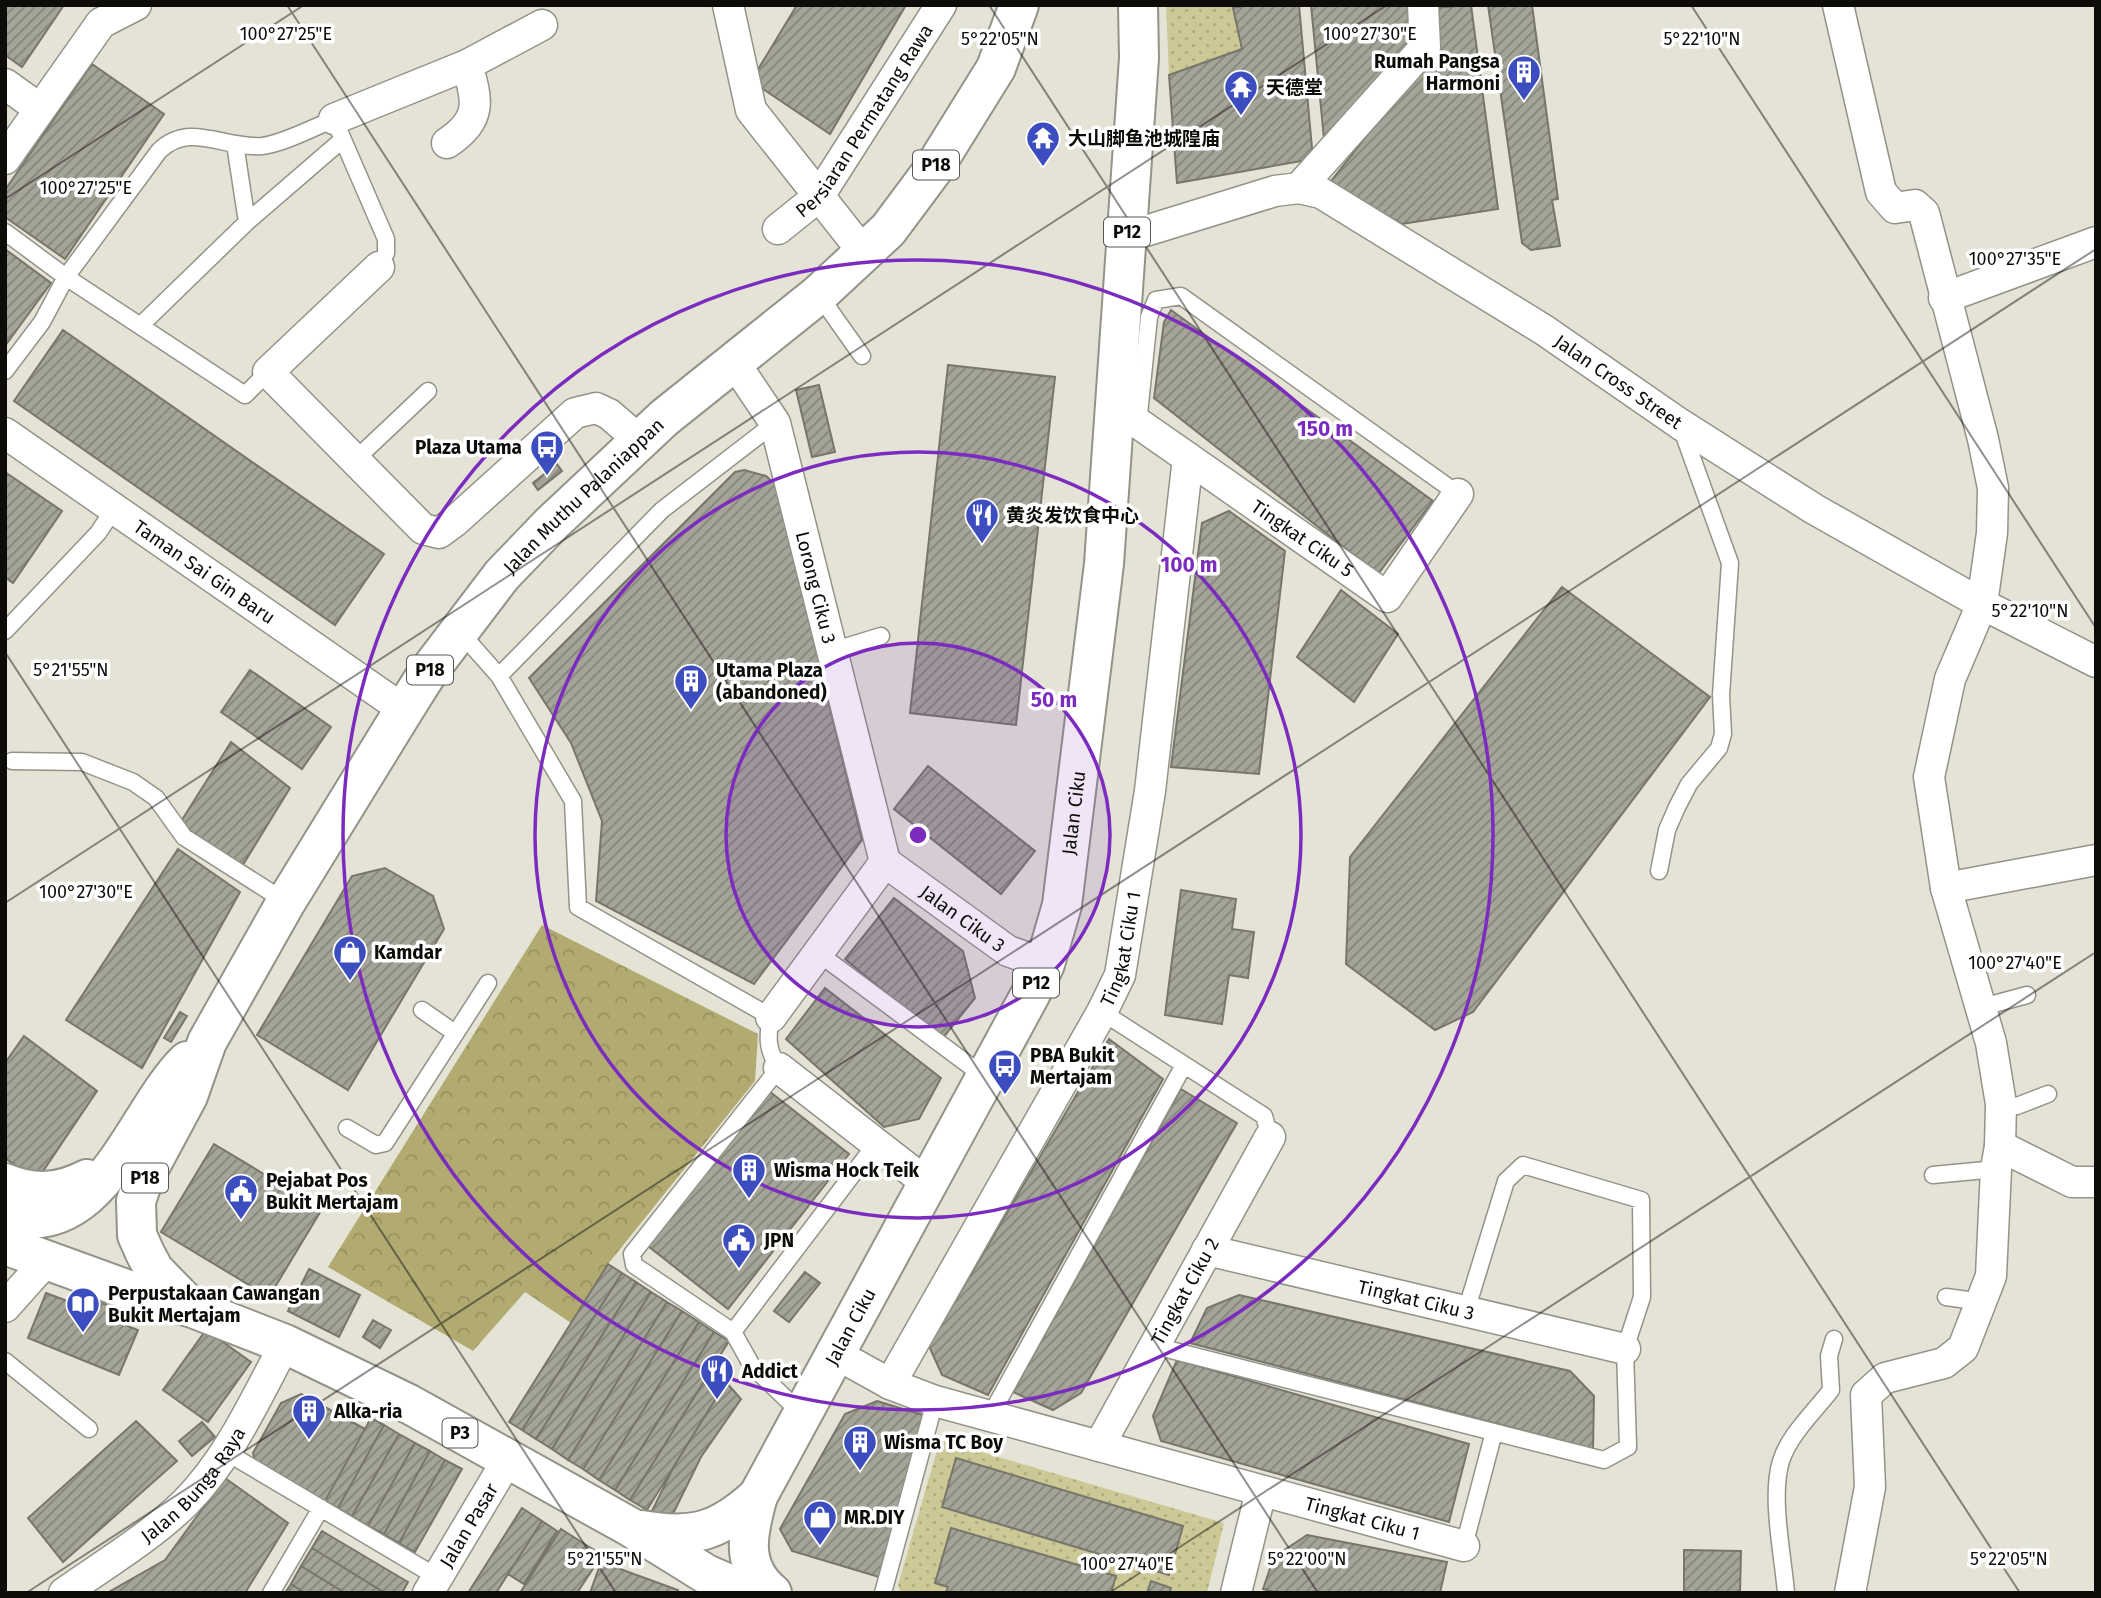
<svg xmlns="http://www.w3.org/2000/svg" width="2101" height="1598" font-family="'Fira Sans','Noto Sans SC',sans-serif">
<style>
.grass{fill:url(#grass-dots)}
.forest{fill:url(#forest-crowns)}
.building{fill:url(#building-hatch);stroke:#77766b;stroke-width:2}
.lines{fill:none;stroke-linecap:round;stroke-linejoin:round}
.service-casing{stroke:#939387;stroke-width:19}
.minor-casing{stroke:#939387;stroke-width:33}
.primary-casing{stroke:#939387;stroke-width:42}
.service{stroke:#fff;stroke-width:16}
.minor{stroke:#fff;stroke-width:30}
.primary{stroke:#fff;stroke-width:38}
.ticks{fill:none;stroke:#0d0c08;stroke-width:2;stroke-opacity:0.45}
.ring{fill:none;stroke:#7b2cbf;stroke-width:3.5}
.labels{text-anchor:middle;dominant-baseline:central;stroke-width:7;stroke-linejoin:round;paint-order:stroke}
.shield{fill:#fff;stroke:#565552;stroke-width:2}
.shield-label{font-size:18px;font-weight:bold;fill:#0d0c08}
.poi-label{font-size:19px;font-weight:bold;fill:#0d0c08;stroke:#fff;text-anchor:start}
.street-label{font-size:19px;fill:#0d0c08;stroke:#fff}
.ticks-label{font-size:18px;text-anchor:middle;fill:#0d0c08;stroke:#fff;stroke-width:7;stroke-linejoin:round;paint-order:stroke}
.centre{fill:#7b2cbf;stroke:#fff;stroke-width:3.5}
.ring-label{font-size:21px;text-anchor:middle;font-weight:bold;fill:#7b2cbf;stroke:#fff;stroke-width:7;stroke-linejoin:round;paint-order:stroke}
</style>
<defs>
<pattern id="grass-dots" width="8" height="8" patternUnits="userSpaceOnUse" patternTransform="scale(1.75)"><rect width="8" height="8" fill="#cdc996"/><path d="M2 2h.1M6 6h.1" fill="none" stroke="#afab80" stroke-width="1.8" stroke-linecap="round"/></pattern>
<pattern id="forest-crowns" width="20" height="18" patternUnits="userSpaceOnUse" patternTransform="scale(1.75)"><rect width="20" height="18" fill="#b1ab71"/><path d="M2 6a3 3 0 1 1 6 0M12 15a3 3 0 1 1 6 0" fill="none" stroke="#979260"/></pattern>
<pattern id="building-hatch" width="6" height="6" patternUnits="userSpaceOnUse" patternTransform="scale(1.75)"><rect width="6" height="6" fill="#a5a498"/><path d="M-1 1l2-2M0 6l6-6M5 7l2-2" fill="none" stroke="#85847a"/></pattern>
</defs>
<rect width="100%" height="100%" fill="#e4e3d6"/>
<path class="grass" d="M1166 5H1240L1233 8 1242 49 1169 75Z
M940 1440 1224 1523 1207 1593H901L898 1585Z"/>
<path class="forest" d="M542 925 758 1034 755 1081 608 1264 571 1323 525 1292 473 1351 328 1267Z"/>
<path class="building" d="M5 5H64L22 67 5 55Z
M797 5H906L830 134 751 81Z
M1249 5H1299L1313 159 1177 183 1169 75 1242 49 1233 8Z
M1311 5H1413L1414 40 1325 149Z
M1471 5 1498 209 1402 224 1328 185 1435 49 1432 8Z
M1488 5H1532L1558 199 1552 200 1560 246 1531 250 1522 243Z
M92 64 164 114 65 259 5 217V190Z
M5 249 51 283 5 346Z
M1171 310 1433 501 1378 574 1154 398 1164 322Z
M63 330 384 554 335 625 14 401Z
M948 365 1055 377 1016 725 910 713Z
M819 385 835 452 812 457 796 390Z
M557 464 562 471 538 490 533 483Z
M744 470 766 476 776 485 862 840 754 984 596 901 602 821 571 743 529 678 735 472Z
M5 472 62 511 13 583 5 577Z
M1229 511 1285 551 1259 774 1171 767 1202 523Z
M1562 587 1710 697 1473 1012 1435 1030 1346 964 1350 857Z
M1341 590 1398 634 1354 702 1297 657Z
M250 670 331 727 302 769 221 712Z
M231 742 290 788 241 868 180 823Z
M928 766 1035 851 1001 894 894 809Z
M178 849 240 892 142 1068 66 1020Z
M385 868 433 896 444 929 348 1090 257 1035 352 876Z
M1181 890 1236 899 1232 929 1254 932 1248 978 1229 975 1222 1024 1165 1015Z
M894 898 963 951 975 998 942 1039 845 959Z
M825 988 941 1078 919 1119 884 1127 786 1039Z
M180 1012 187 1016 171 1042 164 1038Z
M24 1036 97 1091 37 1180 5 1158V1063Z
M1109 1039 1163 1079 988 1395 942 1375 929 1346Z
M1181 1089 1237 1123 1081 1393 1053 1410 1013 1392Z
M769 1091 849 1154 728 1309 648 1246Z
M214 1144 322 1209 269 1297 161 1232Z
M608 1264 622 1273 522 1430 509 1422Z
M309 1269 360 1295 339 1337 288 1311Z
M805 1272 820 1283 789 1322 774 1311Z
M622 1273 636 1282 536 1439 522 1430Z
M636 1282 651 1292 552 1449 536 1439Z
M651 1292 667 1302 568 1460 552 1449Z
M46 1293 83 1307 87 1296 117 1309 112 1320 138 1330 119 1375 28 1338Z
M1239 1295 1570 1371 1594 1396 1593 1449 1190 1343 1207 1308Z
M667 1302 682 1311 583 1469 568 1460Z
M682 1311 699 1322 599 1480 583 1469Z
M373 1320 391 1330 380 1348 363 1337Z
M699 1322 714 1332 615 1490 599 1480Z
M206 1330 251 1362 208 1422 163 1390Z
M714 1332 729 1341 630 1500 615 1490Z
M1177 1360 1469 1444 1449 1522 1161 1441 1153 1416Z
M710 1372 726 1382 647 1510 630 1500Z
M726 1382 741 1399 701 1457 669 1522 651 1513 674 1466Z
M301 1394 365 1429 325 1501 255 1462 253 1453 281 1403Z
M877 1401 926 1416 879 1577 792 1551 780 1529 845 1414Z
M371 1418 384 1425 338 1508 325 1501Z
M136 1421 177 1461 63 1562 28 1518Z
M202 1422 215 1437 192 1456 179 1441Z
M384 1425 399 1434 352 1516 338 1508Z
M399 1434 415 1443 368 1526 352 1516Z
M415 1443 430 1451 384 1534 368 1526Z
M430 1451 445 1460 399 1543 384 1534Z
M956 1458 1183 1526 1169 1575 942 1507Z
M445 1460 462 1469 415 1552 399 1543Z
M225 1478 288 1523 245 1593H107L165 1560Z
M522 1508 542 1521 508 1574 496 1593H468Z
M542 1521 557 1531 524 1584 508 1574Z
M951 1528 1116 1576 1111 1593H946L948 1587 935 1583Z
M561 1529 602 1555 577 1593H520Z
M322 1531 408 1582 402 1593H385L312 1548Z
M1307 1535 1447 1562 1440 1593H1278L1263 1589 1274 1557Z
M312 1548 385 1593H345L301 1566Z
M1684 1550 1741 1551 1740 1593H1684Z
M601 1562 678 1590 677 1593H590Z
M301 1566 345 1593H305L291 1584Z
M1151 1581 1171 1588 1169 1593H1147Z
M291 1584 305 1593H285Z"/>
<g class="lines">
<g class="service-casing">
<path id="service" d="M235 144 247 222
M5 232 66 277 245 395 268 372
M819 295 862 356
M141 325 247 222 342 140
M5 371 42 322 66 277 159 151C190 121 223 149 262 146 282 144 315 127 334 119L386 239V253L379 267
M1138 424 1149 317 1156 300 1181 296 1458 494
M355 460 428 391
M5 631 98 533 114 509
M460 632 499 676 573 801 578 907 771 1017C767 1038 767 1050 779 1068L632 1254 634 1265 733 1332 752 1366 803 1415
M832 651 881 636
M499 676 662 510 775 423
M12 761 82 762 133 782 156 798 184 837 286 902
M1659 871 1667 830 1677 807 1689 784 1719 748 1723 734 1721 695 1730 563 1681 427
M818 953 985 1077
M1980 1004 1990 1005 2027 995
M422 1010 455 1033
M1102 1012 1264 1116 1270 1137
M2001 1104 2017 1106 2048 1094
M347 1128 376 1145 385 1143 488 983
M1933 1175 1996 1169
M1946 1297 1982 1302
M733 1332 875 1145
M1155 1346 1604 1460 1628 1447 1625 1349 1642 1297 1641 1200 1523 1165 1506 1181 1466 1311
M5 1361 89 1429
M990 1416 1184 1065
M226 1452 437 1577
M1464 1546 1494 1432
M271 1593 321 1508
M883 1593 935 1401
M1786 1593C1783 1555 1770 1497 1781 1461 1789 1435 1815 1411 1831 1390L1829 1356 1834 1339"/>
</g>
<g class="minor-casing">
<g id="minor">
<path d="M728 5 751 110 864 253"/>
<path d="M1838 5 1881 192 1895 208 1915 205 1924 213 1983 439 1993 488 1992 533 1982 604 1950 679 1929 777 1946 888 1991 1043 2001 1104 2000 1146 1996 1169 1991 1276 1963 1348 1944 1363 1885 1378 1866 1395 1870 1487 1850 1593"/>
<path d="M5 84 40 109"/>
<path d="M334 119 467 65 542 25"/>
<path d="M447 143C482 120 478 101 467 65"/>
<path d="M5 159 101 23 136 5"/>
<path d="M1299 188 1425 47 1423 5"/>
<path id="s1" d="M778 229 819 196 941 5"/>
<path id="s2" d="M1126 237 1275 191 1299 188 1321 193 1544 330 1680 424 1814 509 1982 604 2096 662"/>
<path d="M379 267 268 372 423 529 439 533 454 522 575 413 596 408 609 414 639 440"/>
<path d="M1944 298 2096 242"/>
<path id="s3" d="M734 362 775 423 885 862"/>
<path id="s4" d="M1115 407 1387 597 1458 494"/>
<path id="s5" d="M5 433 404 710"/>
<path id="s6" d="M885 862 1008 951 1045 964"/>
<path d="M1946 888 2096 860"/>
<path d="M771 1017 885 862"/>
<path d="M779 1068 928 1184"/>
<path d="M2000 1146 2072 1182H2096"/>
<path id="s7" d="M1207 1250 1625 1349"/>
<path d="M5 1307 47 1260"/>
<path id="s8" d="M836 1354 890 1384 935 1401 1464 1546"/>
<path id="s9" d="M890 1384 1102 1012 1120 975 1150 791 1188 458"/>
<path id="s10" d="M1099 1446 1270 1137"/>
<path id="s11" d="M64 1593C105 1564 149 1538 185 1503 229 1459 256 1398 285 1344"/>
<path id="s12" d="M428 1593 508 1459"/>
<path d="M1236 1593 1261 1491"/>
</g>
</g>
<g class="primary-casing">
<g id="primary">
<path d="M5 1183C34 1195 60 1193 87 1179"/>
<path d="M5 1215C102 1242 134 1113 187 1061"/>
<path d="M5 1245 145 1296 190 1307 285 1344 409 1404 632 1528 706 1574 750 1593"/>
<path id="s13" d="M190 1307 154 1270 145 1253 137 1235 136 1201 144 1178 188 1096 207 1042 286 902 404 710 426 675 502 575 552 523 664 418 819 294 888 230 932 171 996 68 1019 5"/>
<path d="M641 1530C693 1539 719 1532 758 1496"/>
<path id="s14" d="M772 1593C739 1566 748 1532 758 1496L1030 995 1045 964 1062 905 1104 564 1139 58 1138 5"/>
</g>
</g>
<use href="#service" class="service"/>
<use href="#minor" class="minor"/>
<use href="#primary" class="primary"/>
</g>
<path class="ticks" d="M287 5 1318 1593M989 5 2020 1593M1691 5 2096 628M5 199 304 5M5 652 616 1593M5 903 1387 5M26 1593 2096 249M1109 1593 2096 952"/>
<circle cx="918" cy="835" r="192" fill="#7b2cbf" fill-opacity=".12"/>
<g class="ring">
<circle cx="918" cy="835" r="192"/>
<circle cx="918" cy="835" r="383"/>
<circle cx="918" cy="835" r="575"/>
</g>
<defs>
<g id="building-pin" transform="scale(1.75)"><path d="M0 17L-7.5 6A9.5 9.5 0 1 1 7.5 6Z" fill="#3c4dc0" stroke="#fff"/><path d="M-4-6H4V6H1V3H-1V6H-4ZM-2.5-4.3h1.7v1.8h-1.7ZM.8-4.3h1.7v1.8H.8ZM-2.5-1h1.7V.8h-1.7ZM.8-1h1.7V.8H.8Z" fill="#fff"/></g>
<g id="temple-pin" transform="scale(1.75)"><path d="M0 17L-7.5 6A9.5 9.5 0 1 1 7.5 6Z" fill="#3c4dc0" stroke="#fff"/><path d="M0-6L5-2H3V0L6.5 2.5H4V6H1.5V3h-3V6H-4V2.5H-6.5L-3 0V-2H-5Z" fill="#fff"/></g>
<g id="bus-pin" transform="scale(1.75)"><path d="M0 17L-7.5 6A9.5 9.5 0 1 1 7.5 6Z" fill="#3c4dc0" stroke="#fff"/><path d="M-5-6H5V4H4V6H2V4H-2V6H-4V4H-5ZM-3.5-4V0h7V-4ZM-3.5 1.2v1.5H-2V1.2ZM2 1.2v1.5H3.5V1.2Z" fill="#fff"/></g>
<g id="restaurant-pin" transform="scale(1.75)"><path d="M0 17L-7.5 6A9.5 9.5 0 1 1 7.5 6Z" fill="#3c4dc0" stroke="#fff"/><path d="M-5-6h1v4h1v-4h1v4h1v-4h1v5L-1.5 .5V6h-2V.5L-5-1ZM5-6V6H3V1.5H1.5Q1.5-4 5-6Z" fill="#fff"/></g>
<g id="shop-pin" transform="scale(1.75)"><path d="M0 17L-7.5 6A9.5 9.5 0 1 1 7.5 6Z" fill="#3c4dc0" stroke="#fff"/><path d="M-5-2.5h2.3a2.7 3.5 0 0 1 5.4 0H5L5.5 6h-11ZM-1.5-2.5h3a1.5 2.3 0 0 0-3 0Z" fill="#fff"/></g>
<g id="civic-pin" transform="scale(1.75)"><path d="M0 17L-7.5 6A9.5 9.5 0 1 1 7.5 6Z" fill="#3c4dc0" stroke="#fff"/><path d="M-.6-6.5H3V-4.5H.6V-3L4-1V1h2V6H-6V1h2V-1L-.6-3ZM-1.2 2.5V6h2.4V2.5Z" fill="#fff"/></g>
<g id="library-pin" transform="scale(1.75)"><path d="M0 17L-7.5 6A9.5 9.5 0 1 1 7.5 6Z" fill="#3c4dc0" stroke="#fff"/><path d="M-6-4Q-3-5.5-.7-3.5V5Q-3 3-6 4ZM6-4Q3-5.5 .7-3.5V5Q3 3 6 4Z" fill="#fff"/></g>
</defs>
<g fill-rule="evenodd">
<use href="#building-pin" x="1524" y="72"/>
<use href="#temple-pin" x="1241" y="87"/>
<use href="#temple-pin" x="1043" y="138"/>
<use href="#bus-pin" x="547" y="447"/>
<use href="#restaurant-pin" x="982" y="515"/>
<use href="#building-pin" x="691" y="681"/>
<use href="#shop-pin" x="350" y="952"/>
<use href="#bus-pin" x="1005" y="1066"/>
<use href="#building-pin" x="749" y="1170"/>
<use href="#civic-pin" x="241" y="1191"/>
<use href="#civic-pin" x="739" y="1240"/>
<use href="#library-pin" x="83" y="1304"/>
<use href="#restaurant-pin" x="717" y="1371"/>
<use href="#building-pin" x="309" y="1411"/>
<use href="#building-pin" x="860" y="1442"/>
<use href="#shop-pin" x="820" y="1517"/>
</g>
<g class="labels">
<g class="shield">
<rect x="913" y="150.5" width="46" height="29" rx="5"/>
<rect x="1104" y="217.5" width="46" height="29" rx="5"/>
<rect x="407" y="655.5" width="46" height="29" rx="5"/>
<rect x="1013" y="968.5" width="46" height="29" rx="5"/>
<rect x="122" y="1163.5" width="46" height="29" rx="5"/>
<rect x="442.5" y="1418.5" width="35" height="29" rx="5"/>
</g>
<g class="shield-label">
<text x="936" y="165">P18</text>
<text x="1127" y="232">P12</text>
<text x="430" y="670">P18</text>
<text x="1036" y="983">P12</text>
<text x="145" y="1178">P18</text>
<text x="460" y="1433">P3</text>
</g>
<g class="poi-label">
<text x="1500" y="61" text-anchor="end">Rumah Pangsa<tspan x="1500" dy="22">Harmoni</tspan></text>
<text x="1266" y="87">天德堂</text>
<text x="1068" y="138">大山脚鱼池城隍庙</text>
<text x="522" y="447" text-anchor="end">Plaza Utama</text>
<text x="1006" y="515">黄炎发饮食中心</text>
<text x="716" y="670">Utama Plaza<tspan x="716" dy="22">(abandoned)</tspan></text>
<text x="374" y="952">Kamdar</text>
<text x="1030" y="1055">PBA Bukit<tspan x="1030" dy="22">Mertajam</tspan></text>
<text x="774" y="1170">Wisma Hock Teik</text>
<text x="266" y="1180">Pejabat Pos<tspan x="266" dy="22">Bukit Mertajam</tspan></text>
<text x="764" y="1240">JPN</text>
<text x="108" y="1293">Perpustakaan Cawangan<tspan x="108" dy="22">Bukit Mertajam</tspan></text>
<text x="742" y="1371">Addict</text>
<text x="334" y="1411">Alka-ria</text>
<text x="884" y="1442">Wisma TC Boy</text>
<text x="844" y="1517">MR.DIY</text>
</g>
<g class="street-label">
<text stroke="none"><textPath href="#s1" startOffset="140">Persiaran Permatang Rawa</textPath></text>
<text stroke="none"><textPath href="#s2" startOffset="555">Jalan Cross Street</textPath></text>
<text stroke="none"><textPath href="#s13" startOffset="966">Jalan Muthu Palaniappan</textPath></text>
<text stroke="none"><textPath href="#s4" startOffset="229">Tingkat Ciku 5</textPath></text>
<text stroke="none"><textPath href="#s5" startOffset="243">Taman Sai Gin Baru</textPath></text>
<text stroke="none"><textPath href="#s3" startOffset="243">Lorong Ciku 3</textPath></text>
<text stroke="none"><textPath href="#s14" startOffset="864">Jalan Ciku</textPath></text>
<text stroke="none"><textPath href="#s6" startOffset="96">Jalan Ciku 3</textPath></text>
<text stroke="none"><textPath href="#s9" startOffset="495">Tingkat Ciku 1</textPath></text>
<text stroke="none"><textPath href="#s10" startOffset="177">Tingkat Ciku 2</textPath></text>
<text stroke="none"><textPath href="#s7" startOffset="215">Tingkat Ciku 3</textPath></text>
<text stroke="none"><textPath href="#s14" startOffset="298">Jalan Ciku</textPath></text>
<text stroke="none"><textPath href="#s11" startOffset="170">Jalan Bunga Raya</textPath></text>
<text stroke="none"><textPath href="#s8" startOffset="553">Tingkat Ciku 1</textPath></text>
<text stroke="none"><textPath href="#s12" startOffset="79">Jalan Pasar</textPath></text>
</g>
</g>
<g class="ticks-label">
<text x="286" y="40">100°27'25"E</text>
<text x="1370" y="40">100°27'30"E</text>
<text x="1000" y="45">5°22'05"N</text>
<text x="1702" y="45">5°22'10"N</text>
<text x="86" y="194">100°27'25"E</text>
<text x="2015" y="265">100°27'35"E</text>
<text x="2030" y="617">5°22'10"N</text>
<text x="71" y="676">5°21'55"N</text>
<text x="86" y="898">100°27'30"E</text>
<text x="2015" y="969">100°27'40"E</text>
<text x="605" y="1565">5°21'55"N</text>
<text x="1307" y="1565">5°22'00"N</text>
<text x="2009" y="1565">5°22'05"N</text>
<text x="1127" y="1570">100°27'40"E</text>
</g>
<circle cx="918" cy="835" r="10" class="centre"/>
<g class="ring-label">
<text x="1325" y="436">150 m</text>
<text x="1189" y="572">100 m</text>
<text x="1054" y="707">50 m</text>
</g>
<rect width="2101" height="1598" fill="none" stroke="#0d0c08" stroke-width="14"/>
</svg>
